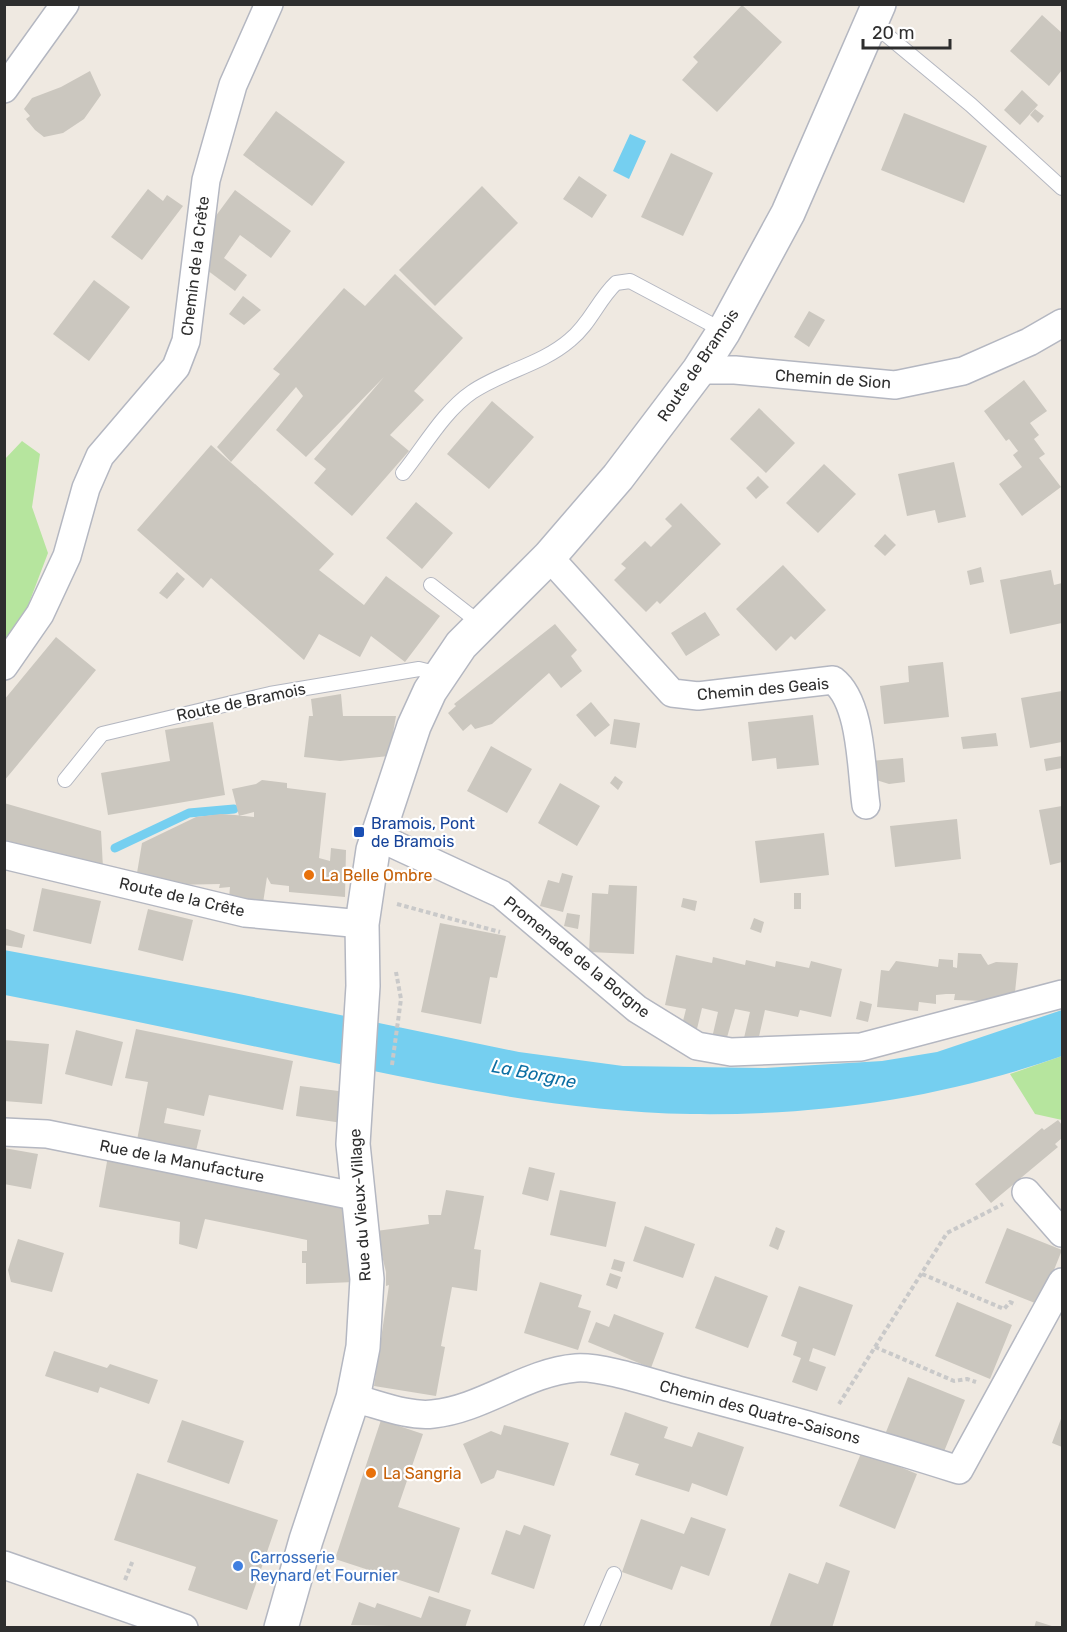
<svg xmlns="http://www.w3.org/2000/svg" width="1067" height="1632" font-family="Rubik,sans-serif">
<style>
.green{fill:#b6e59e}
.water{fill:#75cff0}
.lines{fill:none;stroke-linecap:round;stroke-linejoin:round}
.stream{stroke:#75cff0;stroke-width:9}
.building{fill:#cbc7bf}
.service-casing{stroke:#b4b7c1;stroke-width:16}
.minor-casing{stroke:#b4b7c1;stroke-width:30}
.tertiary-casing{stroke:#b4b7c1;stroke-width:36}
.path{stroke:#c9c9c9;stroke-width:4;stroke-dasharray:4.5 3;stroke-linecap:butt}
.service{stroke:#fff;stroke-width:14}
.minor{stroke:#fff;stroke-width:27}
.tertiary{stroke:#fff;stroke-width:33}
.transit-dot{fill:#1a4fb4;stroke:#fff;stroke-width:2}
.food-dot{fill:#e8710a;stroke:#fff;stroke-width:2}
.shop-dot{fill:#3f7fe0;stroke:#fff;stroke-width:2}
.labels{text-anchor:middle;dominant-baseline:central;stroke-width:4.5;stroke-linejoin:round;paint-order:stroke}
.street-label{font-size:16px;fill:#2e2e2e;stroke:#fff}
.transit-label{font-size:16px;fill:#164399;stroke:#fff;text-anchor:start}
.food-label{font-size:16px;fill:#c56008;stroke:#fff;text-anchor:start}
.shop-label{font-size:16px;fill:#366cbe;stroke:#fff;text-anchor:start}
.water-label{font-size:18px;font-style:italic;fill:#0d6fa3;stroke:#fff}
</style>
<rect width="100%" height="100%" fill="#efe9e1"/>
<path class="green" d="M22 441 40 454 32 507 48 553 26 611 5 643V459Z
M1062 1056V1120L1035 1114 1010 1074Z"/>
<path class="water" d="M630 134 646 141 629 179 613 171Z
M4 950 234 993 519 1052 623 1066 765 1068 882 1061 937 1052 1062 1010V1056C944 1098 817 1116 691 1114 578 1112 469 1091 359 1068 241 1044 123 1018 5 995Z"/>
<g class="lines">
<path class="stream" d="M115 848 189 813 234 809"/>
</g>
<path class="building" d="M742 5 782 42 717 112 682 80 698 62 693 57Z
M1042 15 1062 33V70L1049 86 1010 51Z
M90 71 101 95 84 119 63 133 44 137 35 130 26 119 30 116 24 109 32 98 61 87Z
M1022 90 1038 105 1020 125 1004 110Z
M1035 109 1044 116 1038 123 1030 115Z
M276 111 345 162 312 206 243 155Z
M904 113 987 146 964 203 881 170Z
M671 153 713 173 683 236 641 217Z
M579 176 607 195 592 218 563 199Z
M482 186 518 223 435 306 399 270Z
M148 189 163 201 167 195 183 206 142 260 111 237Z
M235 190 291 231 271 258 240 235 224 258 247 275 235 291 207 270 215 217Z
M395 274 463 338 414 391 424 400 390 435 409 451 352 516 314 483 326 469 314 459 384 377 306 457 276 430 303 396 296 387 231 462 217 447 280 374 273 369 344 288 365 306Z
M94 280 130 307 89 361 53 334Z
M243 296 261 310 244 325 229 314Z
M809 311 825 320 809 347 794 337Z
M1024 380 1047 411 1030 423 1039 435 1034 439 1045 454 1039 458 1061 487 1022 516 999 484 1022 467 1013 455 1018 451 1009 439 1006 441 984 411Z
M492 401 534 437 489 489 447 454Z
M759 408 795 443 766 473 730 439Z
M211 445 334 554 319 570 364 605 386 576 440 616 405 662 371 636 360 657 319 634 304 660 211 578 203 588 137 530Z
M954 462 966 517 938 523 935 510 907 516 898 474Z
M824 464 856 494 818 533 786 503Z
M758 476 769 487 756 499 746 488Z
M416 502 453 533 422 569 386 538Z
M681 503 721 544 660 604 657 601 646 612 614 580 626 568 621 564 645 541 651 547 672 526 665 519Z
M885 534 896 545 885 556 874 546Z
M783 565 826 610 795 640 791 636 776 651 736 609Z
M981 567 984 582 970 585 967 571Z
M1051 570 1054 585 1062 583V623L1010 634 1000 580Z
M177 572 185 579 167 599 159 593Z
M705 612 720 635 686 656 671 633Z
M555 624 577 650 571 656 582 671 561 688 549 673 492 724 475 729 471 724 463 731 448 713 456 706 454 704Z
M56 637 96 670 4 781V700Z
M943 662 949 717 884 724 880 686 909 682 908 666Z
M1062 691V742L1030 748 1021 698Z
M341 694 343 716H396L389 756 340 761 304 757 309 716H313L311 699Z
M591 702 610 725 595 737 576 715Z
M813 715 819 765 777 769 776 758 752 761 748 722Z
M614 719 640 723 636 748 610 744Z
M213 722 225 795 108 815 101 773 170 761 165 730Z
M996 733 998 746 963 749 961 737Z
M491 746 532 769 507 813 467 791Z
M1062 756V768L1046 771 1044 759Z
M903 758 905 782 889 784 873 779 871 761Z
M615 776 623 782 618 790 610 783Z
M262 780 287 783V788L326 793 319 858 330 861 331 848 346 850 345 897 289 892V886L271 884 267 877 263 903 229 898 230 887 219 888 220 884 171 885 136 879 142 843 196 817 221 814 235 815 254 817V812L239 816 232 789 256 784Z
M560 783 600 806 577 846 538 823Z
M4 803 101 831 103 868 4 840Z
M1062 806V862L1050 865 1039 810Z
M957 819 961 859 895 867 890 826Z
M824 833 829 875 760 883 755 841Z
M562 873 573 876 563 912 540 906 548 880 559 883Z
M609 885 637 886 634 954 589 952 592 893 608 894Z
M42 888 101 901 91 944 33 931Z
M794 893H801V909H794Z
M683 898 697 901 695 911 681 907Z
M148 909 193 920 183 961 138 950Z
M567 913 580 915 578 929 564 926Z
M754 918 764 922 761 933 750 929Z
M440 923 506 936 497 978 490 977 481 1024 421 1012Z
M4 928 25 935 22 948 4 945Z
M958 953 981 954 988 965 996 962 1018 963 1014 1002 954 1000 955 994H946L936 995V1004L919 1002 918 1011 877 1007 881 970 889 971 896 961 938 967 939 959 953 960V967L957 968Z
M676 955 712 963 713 957 745 965 746 960 775 967 776 961 809 968 811 961 842 969 831 1017 800 1010 798 1017 765 1010 758 1041 744 1038 750 1012 735 1009 726 1041 712 1038 718 1012 702 1008 696 1033 681 1029 686 1009 665 1005Z
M860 1001 872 1004 868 1022 856 1019Z
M136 1029 293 1061 283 1110 209 1095 204 1116 167 1108 164 1123 201 1130 196 1151 137 1140 148 1082 125 1078Z
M76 1030 123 1042 112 1086 65 1074Z
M4 1040 49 1044 42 1104 4 1101Z
M300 1086 346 1092 342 1123 296 1116Z
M1058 1120 1062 1125V1138L1055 1144 1058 1147 991 1203 975 1184 1042 1128 1044 1130Z
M4 1148 38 1154 31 1189 4 1184Z
M108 1156 261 1186 350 1210 354 1282 306 1284V1263H302V1251H307V1240L205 1219 197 1249 179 1244 180 1222 99 1207Z
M529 1167 555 1173 548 1201 522 1194Z
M446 1190 484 1196 474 1249 481 1250 477 1291 452 1287 441 1346 445 1347 436 1396 374 1386 389 1285 386 1286V1272L376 1231 429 1224 428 1215H441Z
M560 1190 616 1202 606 1247 550 1235Z
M645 1226 695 1244 683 1278 633 1261Z
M776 1227 785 1231 778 1250 769 1246Z
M1007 1228 1062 1250 1040 1305 985 1283Z
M18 1239 64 1253 52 1292 11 1282 8 1270Z
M614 1259 625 1262 622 1272 611 1269Z
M610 1273 621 1277 617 1289 606 1285Z
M715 1276 768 1296 748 1348 695 1328Z
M540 1282 582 1295 578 1307 591 1311 578 1350 524 1333Z
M799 1286 853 1305 835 1356 813 1348 809 1361 826 1367 817 1391 792 1382 801 1358 793 1355 797 1342 781 1336Z
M957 1302 1012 1325 990 1379 935 1356Z
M614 1314 664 1333 651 1368 588 1342 596 1322 609 1327Z
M54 1351 107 1368 110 1364 158 1380 149 1404 100 1387 98 1393 45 1376Z
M908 1377 965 1400 943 1454 886 1432Z
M625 1412 668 1427 664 1438 692 1447 698 1432 744 1447 727 1496 692 1483 689 1492 635 1475 639 1464 610 1455Z
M1062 1416V1447L1052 1443Z
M182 1420 244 1441 229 1484 167 1462Z
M381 1420 423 1434 398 1507 460 1528 439 1593 335 1559Z
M504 1425 569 1443 554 1486 497 1470 494 1478 481 1484 463 1444 491 1431 501 1435Z
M862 1451 917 1474 895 1529 839 1506Z
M137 1473 278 1520 247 1610 188 1590 196 1567 114 1540Z
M691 1517 726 1529 709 1576 681 1566 672 1590 622 1572 641 1519 684 1534Z
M524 1525 551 1535 534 1589 491 1574 506 1530 520 1535Z
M826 1562 850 1571 832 1628H769L789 1573 818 1584Z
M429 1596 471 1610 465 1628 351 1625 359 1602 375 1608 377 1603 421 1618Z
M1036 1621 1055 1627V1628H1034Z"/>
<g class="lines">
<g class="service-casing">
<path id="service" d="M871 22 971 105 1062 188
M403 473C424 447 444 411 472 392 503 371 541 365 570 340 590 324 598 300 616 283L630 281 724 331
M431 585 481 624
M65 780 102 734 270 694 419 669 439 674
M591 1628 614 1574"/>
</g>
<g class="minor-casing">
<path id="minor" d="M4 89 65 4
M699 370H735L895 385 963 371 1029 342 1062 323
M549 557 672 693 698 696 833 680C862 702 861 770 866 805
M4 666 40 614 67 556 86 488 100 456 176 367 186 341 206 180 233 85 269 4
M378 837 501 894 637 1009 697 1046 731 1052 861 1047 1062 994
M4 855 245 913 362 924
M4 1132 47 1134 359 1197
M1026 1192 1062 1233
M353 1398C378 1404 408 1417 433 1414 483 1409 526 1372 576 1368 601 1366 652 1383 678 1390 772 1415 866 1440 959 1470L1062 1282
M4 1565 184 1628"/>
</g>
<g class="tertiary-casing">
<path id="tertiary" d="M281 1628 306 1540 353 1398 363 1347 367 1279 353 1144 363 986 362 924 373 850 414 726 430 691 461 645 549 557 618 477 699 370 724 331 788 213 879 4"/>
</g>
<path class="path" d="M397 904 500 932
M392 1065 401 999 396 972
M922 1274 1004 1309 1010 1302 1016 1305
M875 1347 954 1381 967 1379 976 1382
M839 1404 947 1233 1003 1204
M125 1580 133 1560"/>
<use href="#service" class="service"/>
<use href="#minor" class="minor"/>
<use href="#tertiary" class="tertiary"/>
</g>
<rect class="transit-dot" x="353" y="826" width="12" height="12" rx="3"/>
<g class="food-dot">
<circle cx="309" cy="875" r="6"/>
<circle cx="371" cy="1473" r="6"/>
</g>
<circle class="shop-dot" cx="238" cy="1566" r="6"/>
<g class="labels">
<g class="street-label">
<text transform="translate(195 266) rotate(-83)">Chemin de la Crête</text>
<text transform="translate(698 365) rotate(-56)">Route de Bramois</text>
<text transform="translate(833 379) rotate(4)">Chemin de Sion</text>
<text transform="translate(763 689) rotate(-5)">Chemin des Geais</text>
<text transform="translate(241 702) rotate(-12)">Route de Bramois</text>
<text transform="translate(182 897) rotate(13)">Route de la Crête</text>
<text transform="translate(577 957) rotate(39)">Promenade de la Borgne</text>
<text transform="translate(182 1161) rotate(11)">Rue de la Manufacture</text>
<text transform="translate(360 1205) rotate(-94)">Rue du Vieux-Village</text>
<text transform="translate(760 1412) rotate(15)">Chemin des Quatre-Saisons</text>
</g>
<g class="transit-label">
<text x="371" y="823">Bramois, Pont<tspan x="371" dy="18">de Bramois</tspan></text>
</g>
<g class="food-label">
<text x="321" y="875">La Belle Ombre</text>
<text x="383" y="1473">La Sangria</text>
</g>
<g class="shop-label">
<text x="250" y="1557">Carrosserie<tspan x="250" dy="18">Reynard et Fournier</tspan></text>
</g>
<g class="water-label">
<text transform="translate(534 1074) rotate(11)">La Borgne</text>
</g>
</g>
<rect width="1067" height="1632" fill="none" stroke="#2e2e2e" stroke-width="12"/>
<path d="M863 39v9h87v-9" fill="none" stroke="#2e2e2e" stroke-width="3"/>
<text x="872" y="39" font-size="18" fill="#2e2e2e" stroke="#ffffff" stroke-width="4.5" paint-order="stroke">20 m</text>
</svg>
